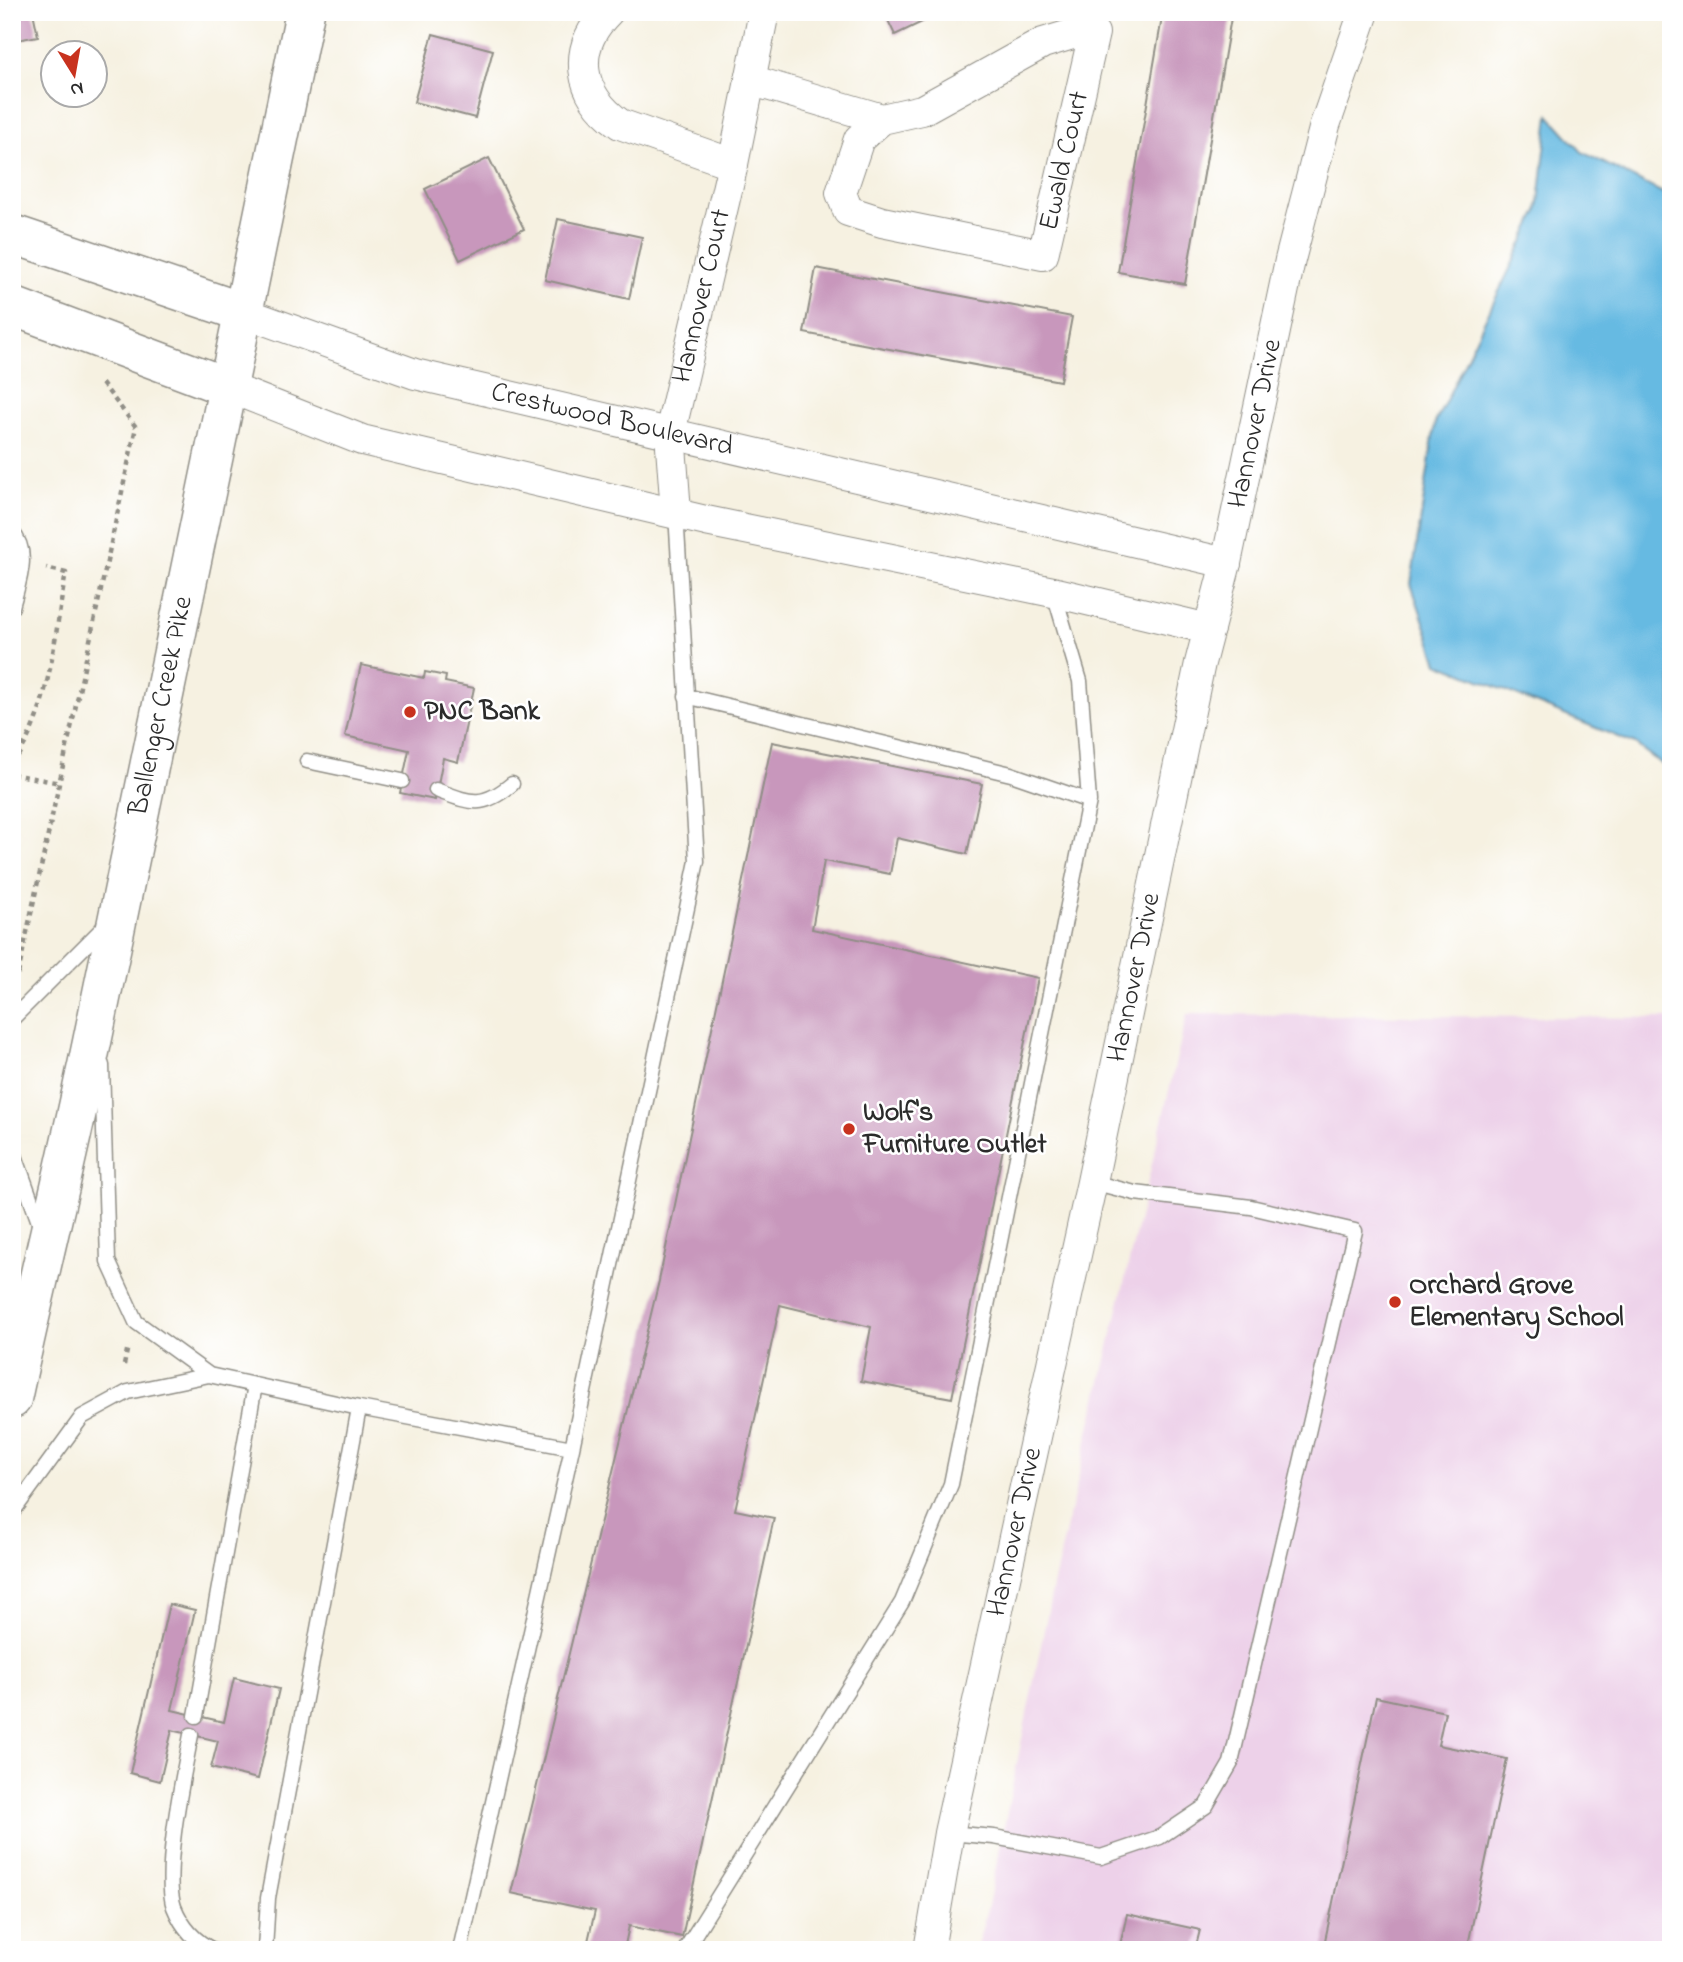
<svg xmlns="http://www.w3.org/2000/svg" width="1683" height="1962" font-family="'Indie Flower',sans-serif">
<style>
.built{fill:#edd1e9}
.water{fill:#66bae2;stroke:#487286;stroke-width:2}
.building{fill:#c897bc}
.lines{fill:none;stroke-linecap:round;stroke-linejoin:round}
.lane-casing{stroke:#908e86;stroke-width:17}
.street-casing{stroke:#908e86;stroke-width:32}
.secondary-casing{stroke:#908e86;stroke-width:41}
.path{stroke:#908e86;stroke-width:4.5;stroke-dasharray:5 5;stroke-linecap:butt}
.lane{stroke:#fff;stroke-width:14}
.street{stroke:#fff;stroke-width:30}
.secondary{stroke:#fff;stroke-width:38}
.poi-dot{fill:#c8321e;stroke:#fff;stroke-width:2.5}
.labels{text-anchor:middle;dominant-baseline:central;stroke-width:5;stroke-linejoin:round;paint-order:stroke}
.street-label{font-size:28px;fill:#2b2b2b;stroke:#fff}
.poi-label{font-size:28px;font-weight:bold;fill:#2b2b2b;stroke:#fff;text-anchor:start}
</style>
<rect width="100%" height="100%" fill="#fff"/>
<filter id="ink" filterUnits="userSpaceOnUse"><feTurbulence type="fractalNoise" baseFrequency=".0143" numOctaves="2"/><feDisplacementMap in="SourceGraphic" scale="14" xChannelSelector="R" yChannelSelector="G"/><feConvolveMatrix kernelMatrix="1 2 1 2 8 2 1 2 1" color-interpolation-filters="sRGB"/></filter>
<filter id="wash" filterUnits="userSpaceOnUse"><feTurbulence type="fractalNoise" baseFrequency=".00686" numOctaves="4" result="noise"/><feDisplacementMap in="SourceGraphic" scale="28" xChannelSelector="R" yChannelSelector="G"/><feGaussianBlur stdDeviation="1.57" result="paint"/><feColorMatrix in="noise" values="0 0 0 0 0 0 0 0 0 0 0 0 0 0 0 0 0 1.4 0 .05"/><feComposite in="paint" operator="in"/></filter>
<g filter="url(#wash)">
<rect width="100%" height="100%" fill="#f6f1e1"/>
<path class="built" d="M1187 1014 1671 1018V1950H976L988 1906 1053 1586Z"/>
<path class="water" d="M1549 115 1582 152 1671 197V771L1635 744 1438 663 1411 584 1435 423 1538 211Z"/>
<g id="blocks">
<path class="building" d="M12 12H33L38 36 12 41Z
M884 12H943L895 35Z
M1163 12H1232L1185 284 1118 272Z
M433 34 493 50 475 118 414 102Z
M489 158 524 229 460 260 425 189Z
M558 219 642 237 629 299 545 280Z
M816 268 1072 317 1060 381 804 333Z
M361 665 424 678 425 672 446 676 445 682 474 688 458 762 443 758 435 800 400 793 409 750 345 736Z
M772 742 982 784 967 854 897 838 890 874 824 861 812 929 1038 978 952 1398 861 1381 871 1327 780 1305 735 1510 774 1518 682 1937 629 1926 624 1950H586L595 1911 511 1893 659 1281Z
M169 1604 195 1610 172 1710 224 1722 234 1678 279 1689 258 1779 211 1768 218 1741 172 1730 160 1781 130 1773Z
M1376 1697 1445 1712 1438 1745 1507 1759 1467 1950H1323Z
M1127 1914 1200 1930 1195 1950H1119Z"/>
</g>
</g>
<g filter="url(#ink)">
<use href="#blocks" fill-opacity="0" stroke="#908e86" stroke-width="2"/>
<g class="lines">
<g class="lane-casing">
<path id="lane" d="M12 532C31 553 18 583 12 607
M686 696 1011 774 1089 801
M307 761 402 781
M436 790C471 803 482 809 512 784
M12 1019 105 926
M102 1065 108 1261 136 1322 209 1375 359 1408 572 1448
M12 1147 41 1228
M12 1513 82 1417 128 1392 209 1375
M196 1716 255 1385
M191 1735C184 1772 162 1873 174 1907 182 1927 194 1941 213 1950
M949 1833 994 1837 1101 1857 1160 1837 1206 1806 1231 1763 1355 1231 1251 1207 1135 1193 1092 1182
M265 1950 268 1898 359 1408
M460 1950 572 1448 697 861 676 513
M685 1950 902 1602 951 1484 1089 801 1080 681 1054 593"/>
</g>
<g class="street-casing">
<g id="street">
<path d="M608 12C571 49 578 94 620 124L733 164"/>
<path d="M750 80 882 119 922 110 1043 43 1076 33H1094L1043 255 882 222 848 211 841 193 859 139 882 119"/>
<path id="s1" d="M245 313 415 374 1226 563"/>
<path d="M230 388 362 440 706 521 1053 592 1209 629"/>
<path id="s2" d="M676 512 670 433 733 164 764 12"/>
<path id="s3" d="M929 1950 949 1833 1092 1182 1200 663 1226 563 1290 260 1325 125 1364 12"/>
</g>
</g>
<g class="secondary-casing">
<g id="secondary">
<path d="M12 234 245 313"/>
<path d="M12 306 230 388"/>
<path id="s4" d="M12 1399C40 1267 74 1135 100 1003 167 672 239 343 305 12"/>
</g>
</g>
<path class="path" d="M12 764C51 712 54 635 66 573L46 568
M12 774 60 783
M18 974 136 427 100 381
M124 1365 128 1346"/>
<use href="#lane" class="lane"/>
<use href="#street" class="street"/>
<use href="#secondary" class="secondary"/>
</g>
</g>
<g class="poi-dot">
<circle cx="410" cy="712" r="7"/>
<circle cx="849" cy="1129" r="7"/>
<circle cx="1395" cy="1302" r="7"/>
</g>
<g class="labels">
<g class="street-label">
<text transform="translate(1065 161) rotate(-77)">Ewald Court</text>
<text stroke="none"><textPath href="#s2" startOffset="220">Hannover Court</textPath></text>
<text stroke="none"><textPath href="#s1" startOffset="383">Crestwood Boulevard</textPath></text>
<text stroke="none"><textPath href="#s3" startOffset="1561">Hannover Drive</textPath></text>
<text stroke="none"><textPath href="#s4" startOffset="709">Ballenger Creek Pike</textPath></text>
<text stroke="none"><textPath href="#s3" startOffset="994">Hannover Drive</textPath></text>
<text stroke="none"><textPath href="#s3" startOffset="427">Hannover Drive</textPath></text>
</g>
<g class="poi-label">
<text x="424" y="712">PNC Bank</text>
<text x="863" y="1113">Wolf's<tspan x="863" dy="32">Furniture Outlet</tspan></text>
<text x="1409" y="1286">Orchard Grove<tspan x="1409" dy="32">Elementary School</tspan></text>
</g>
</g>
<rect width="1683" height="1962" fill="none" stroke="#fff" stroke-width="42"/>
<g transform="translate(74 74) rotate(169)"><circle r="33" fill="#ffffff" stroke="#aaaaaa" stroke-width="2"/>
<path d="M0-5L12 26L0 18L-12 26Z" fill="#c8321e"/>
<text y="-10" font-size="19" font-weight="bold" text-anchor="middle" fill="#2b2b2b">N</text>
</g>
</svg>
